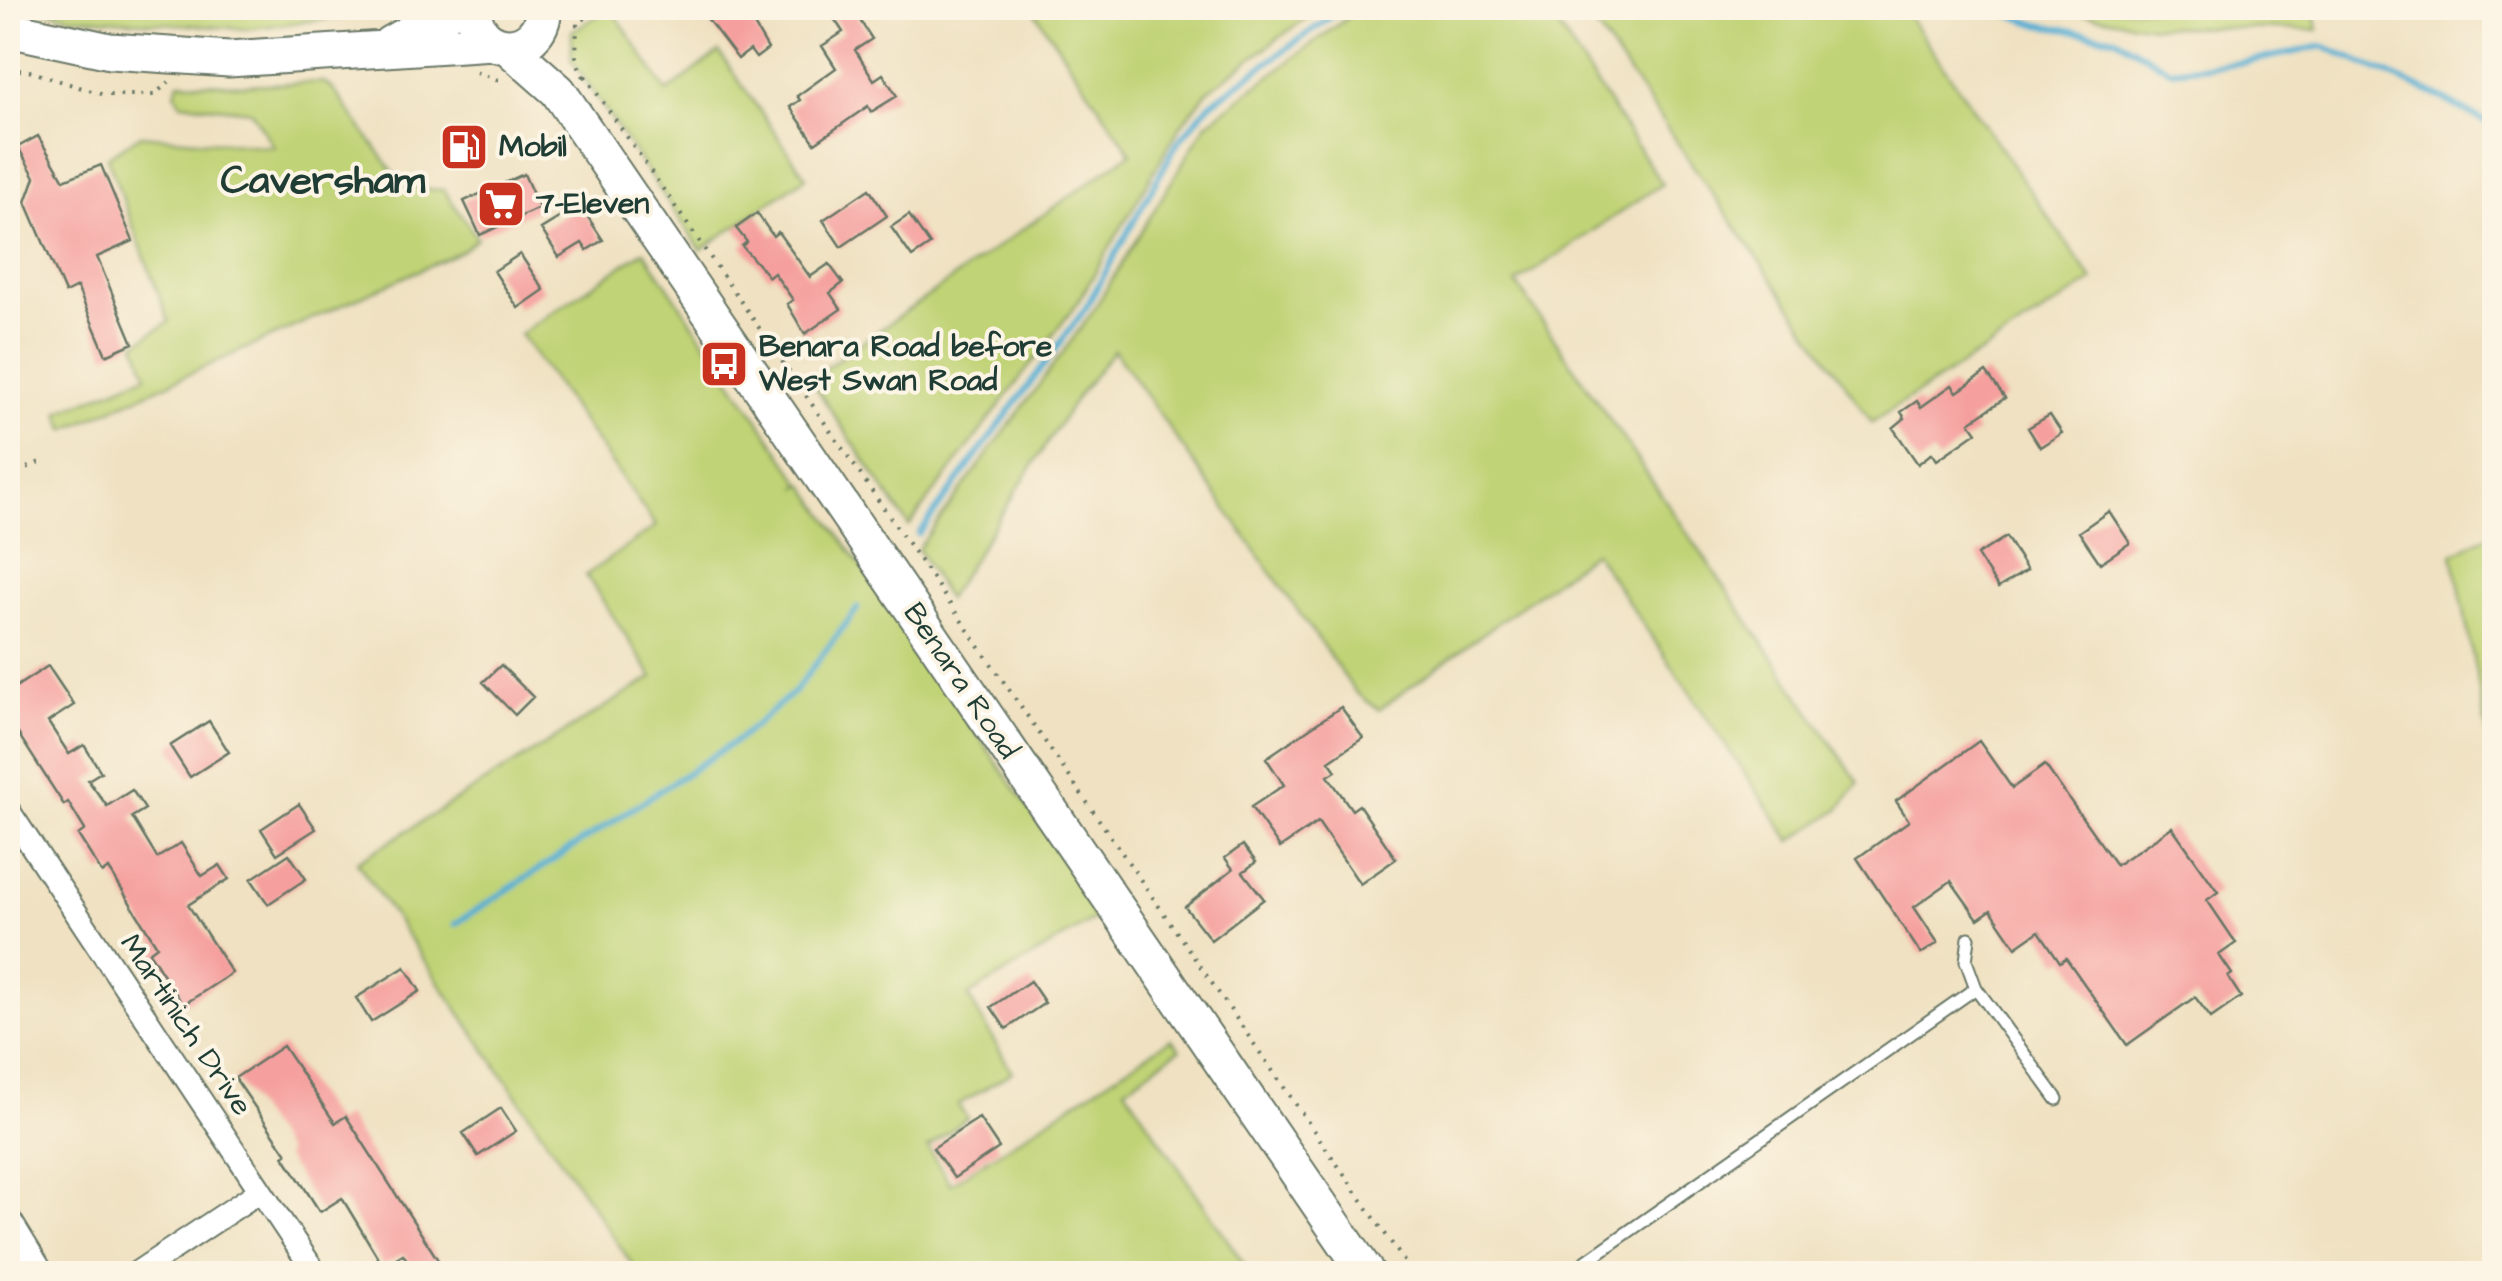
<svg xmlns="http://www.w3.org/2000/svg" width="2502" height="1281" font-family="'Architects Daughter',sans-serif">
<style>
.green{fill:#c0d376;stroke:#708855;stroke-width:2.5}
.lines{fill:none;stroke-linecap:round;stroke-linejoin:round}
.stream{stroke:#56afd3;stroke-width:6}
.building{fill:#f5a09f}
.service-casing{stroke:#687665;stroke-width:15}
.minor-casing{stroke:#687665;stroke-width:26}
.primary-casing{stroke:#687665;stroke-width:39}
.path{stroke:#687665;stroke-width:4;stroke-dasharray:2.5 8;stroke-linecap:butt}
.service{stroke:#fff;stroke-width:11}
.minor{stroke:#fff;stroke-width:22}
.primary{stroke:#fff;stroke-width:35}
.labels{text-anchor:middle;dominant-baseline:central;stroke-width:8;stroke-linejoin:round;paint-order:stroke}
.poi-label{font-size:30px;font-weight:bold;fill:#1f3d34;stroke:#fcf5e5;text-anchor:start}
.street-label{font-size:30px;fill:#1f3d34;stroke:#fcf5e5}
.district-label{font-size:40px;font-weight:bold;fill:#1f3d34;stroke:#fcf5e5}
</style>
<rect width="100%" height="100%" fill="#fcf5e5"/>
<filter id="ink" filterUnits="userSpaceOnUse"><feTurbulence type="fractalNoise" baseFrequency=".01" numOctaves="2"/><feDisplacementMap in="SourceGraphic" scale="20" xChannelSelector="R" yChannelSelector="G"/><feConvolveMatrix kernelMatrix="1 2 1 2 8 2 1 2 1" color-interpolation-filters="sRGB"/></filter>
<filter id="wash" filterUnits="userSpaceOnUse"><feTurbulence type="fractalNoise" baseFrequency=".0048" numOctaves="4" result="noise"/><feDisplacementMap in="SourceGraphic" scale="40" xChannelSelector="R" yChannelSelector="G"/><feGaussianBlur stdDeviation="2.25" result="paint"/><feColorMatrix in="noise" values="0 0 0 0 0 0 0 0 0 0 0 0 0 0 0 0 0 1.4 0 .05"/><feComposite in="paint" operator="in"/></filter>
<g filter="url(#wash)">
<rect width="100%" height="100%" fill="#efe1c1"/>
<path class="green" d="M36 8H385L376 13 246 29 72 17Z
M611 8 667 92 719 52 806 177 701 250 571 60 572 31Z
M1032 8H1319L1208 91 1181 125 1078 302 909 526 810 379 1131 153Z
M1360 8H1546L1662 184 1516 283 1859 783 1839 809 1791 841 1594 552 1379 710 1356 693 1114 350 1076 398 947 599 918 549 1091 314 1207 123Z
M1583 8H1903L2093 281 1872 422Z
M2045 8H2314L2318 30 2151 26Z
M179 82 244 85 324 82 333 89 405 188 444 190 477 238 462 251 65 430 59 412 147 375 136 343 169 322 107 157 141 135 274 147 251 111 181 103 175 92Z
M644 251 801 483 799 487 804 484 1102 914 968 996 1012 1072 958 1105 967 1118 928 1148 950 1184 1171 1039 1180 1049 1125 1088 1250 1273H638L357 862 653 677 586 575 656 526 520 334Z
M2494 532V531V768L2453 554Z"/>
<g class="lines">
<path class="stream" d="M1989 8 2039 25 2116 38 2170 70 2247 62 2323 46 2436 95 2494 127
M919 534 1085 309 1178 142 1210 104 1343 8
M455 924 739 739 795 691 858 608"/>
</g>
<g id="blocks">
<path class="building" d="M699 8H744L768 49 756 58 750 50 738 59Z
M827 8H852L872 39 855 50 874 80 883 74 897 96 871 112 868 106 815 143 790 107 800 100 797 96 836 68 822 46 843 32Z
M38 136 64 180 101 165 133 241 97 257 133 343 106 355 77 287 65 293 26 202 35 177 18 147Z
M524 174 539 208 480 235 464 201Z
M869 189 887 216 841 247 823 220Z
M580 205 603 240 587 250 582 243 559 257 541 229Z
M757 213 773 236 778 232 810 277 829 264 843 283 830 293 841 309 805 334 787 304 793 300 774 273 769 277 742 246 747 242 736 228Z
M909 215 930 245 912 257 891 227Z
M520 254 544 290 518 308 494 271Z
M1986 372 2005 398 1970 422 1977 432 1937 460 1932 453 1918 464 1893 428 1905 418 1901 412 1917 401 1921 407 1952 385 1957 392Z
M2050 415 2062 433 2040 447 2028 428Z
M2109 511 2130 543 2100 563 2079 532Z
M2006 537 2027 570 1998 588 1977 555Z
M501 665 533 697 515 715 483 682Z
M48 666 74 705 48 722 69 754 84 745 101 772 88 780 107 806 132 790 145 809 132 817 157 858 181 843 202 876 220 865 229 879 188 905 232 973 183 1005 149 952 157 946 109 869 102 873 78 835 85 830 68 802 64 805 8 718V692Z
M1341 707 1363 738 1329 761 1336 771 1328 776 1352 810 1359 805 1396 859 1360 884 1318 822 1280 848 1251 807 1284 785 1266 758Z
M209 721 229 752 190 777 170 746Z
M1979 741 2012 788 2045 765 2116 865 2172 827 2218 892 2207 900 2236 943 2219 955 2232 974 2228 977 2241 997 2211 1018 2195 997 2127 1045 2066 958 2060 962 2039 931 2016 947 1991 910 1978 919 1951 881 1914 907 1938 943 1921 954 1857 858 1909 821 1896 801Z
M299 804 316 829 277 854 261 829Z
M1243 845 1256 862 1243 872 1264 899 1211 940 1185 907 1233 869 1225 858Z
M289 854 306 879 268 904 251 879Z
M405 967 420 991 371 1022 356 998Z
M1030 981 1045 1003 1006 1029 991 1007Z
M283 1046 335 1123 346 1116 447 1274H416L403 1254 383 1266 342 1198 320 1212 284 1156 287 1154 235 1078Z
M501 1108 516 1131 478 1156 463 1133Z
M979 1118 999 1148 954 1178 933 1148Z"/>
</g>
</g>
<g filter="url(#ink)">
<use href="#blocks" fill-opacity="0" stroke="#687665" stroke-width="2.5"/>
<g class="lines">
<g class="service-casing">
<path id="service" d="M1969 938 1966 961 1976 988 2057 1099
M1568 1274 1976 988"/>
</g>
<g class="minor-casing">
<path id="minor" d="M8 810 316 1274
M8 1217 43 1274
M135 1274 260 1191"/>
</g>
<g class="primary-casing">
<path id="primary" d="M473 8C475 58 541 59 544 8
M8 29 110 51 229 59 493 42
M390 44 453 8
M507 46 558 91 1367 1274"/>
</g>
<path class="path" d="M8 69 29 71 104 95H154L169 82
M476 72 504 82
M585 76 1413 1274
M584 77 576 60 577 23 603 8
M8 476 40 462"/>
<use href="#service" class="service"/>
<use href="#minor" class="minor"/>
<use href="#primary" class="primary"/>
</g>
</g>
<defs>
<g id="fuel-square" transform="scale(2.5)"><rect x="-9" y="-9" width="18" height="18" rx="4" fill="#c8321e" stroke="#fcf5e5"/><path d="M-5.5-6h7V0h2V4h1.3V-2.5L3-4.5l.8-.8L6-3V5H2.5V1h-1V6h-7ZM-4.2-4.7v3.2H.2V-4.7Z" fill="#fff"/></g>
<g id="supermarket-square" transform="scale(2.5)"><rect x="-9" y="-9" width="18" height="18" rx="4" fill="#c8321e" stroke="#fcf5e5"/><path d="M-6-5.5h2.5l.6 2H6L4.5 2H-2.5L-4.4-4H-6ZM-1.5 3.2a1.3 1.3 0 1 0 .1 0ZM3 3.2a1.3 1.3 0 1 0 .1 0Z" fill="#fff"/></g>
<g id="bus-square" transform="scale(2.5)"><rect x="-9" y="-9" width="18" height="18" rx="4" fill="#c8321e" stroke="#fcf5e5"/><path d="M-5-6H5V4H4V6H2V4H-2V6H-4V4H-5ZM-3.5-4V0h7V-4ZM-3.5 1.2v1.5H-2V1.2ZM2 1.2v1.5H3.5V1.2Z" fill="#fff"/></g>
</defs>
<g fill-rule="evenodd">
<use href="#fuel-square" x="464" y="147"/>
<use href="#supermarket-square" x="501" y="204"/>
<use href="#bus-square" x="724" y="364"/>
</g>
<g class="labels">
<g class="poi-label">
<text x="499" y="147">Mobil</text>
<text x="536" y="204">7-Eleven</text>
<text x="759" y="347">Benara Road before<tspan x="759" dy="34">West Swan Road</tspan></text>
</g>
<g class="street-label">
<text transform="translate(961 681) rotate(56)">Benara Road</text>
<text transform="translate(186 1025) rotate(56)">Martinich Drive</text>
</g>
<g class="district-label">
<text x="323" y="181">Caversham</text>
</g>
</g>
<rect width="2502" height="1281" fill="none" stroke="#fcf5e5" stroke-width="40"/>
</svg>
